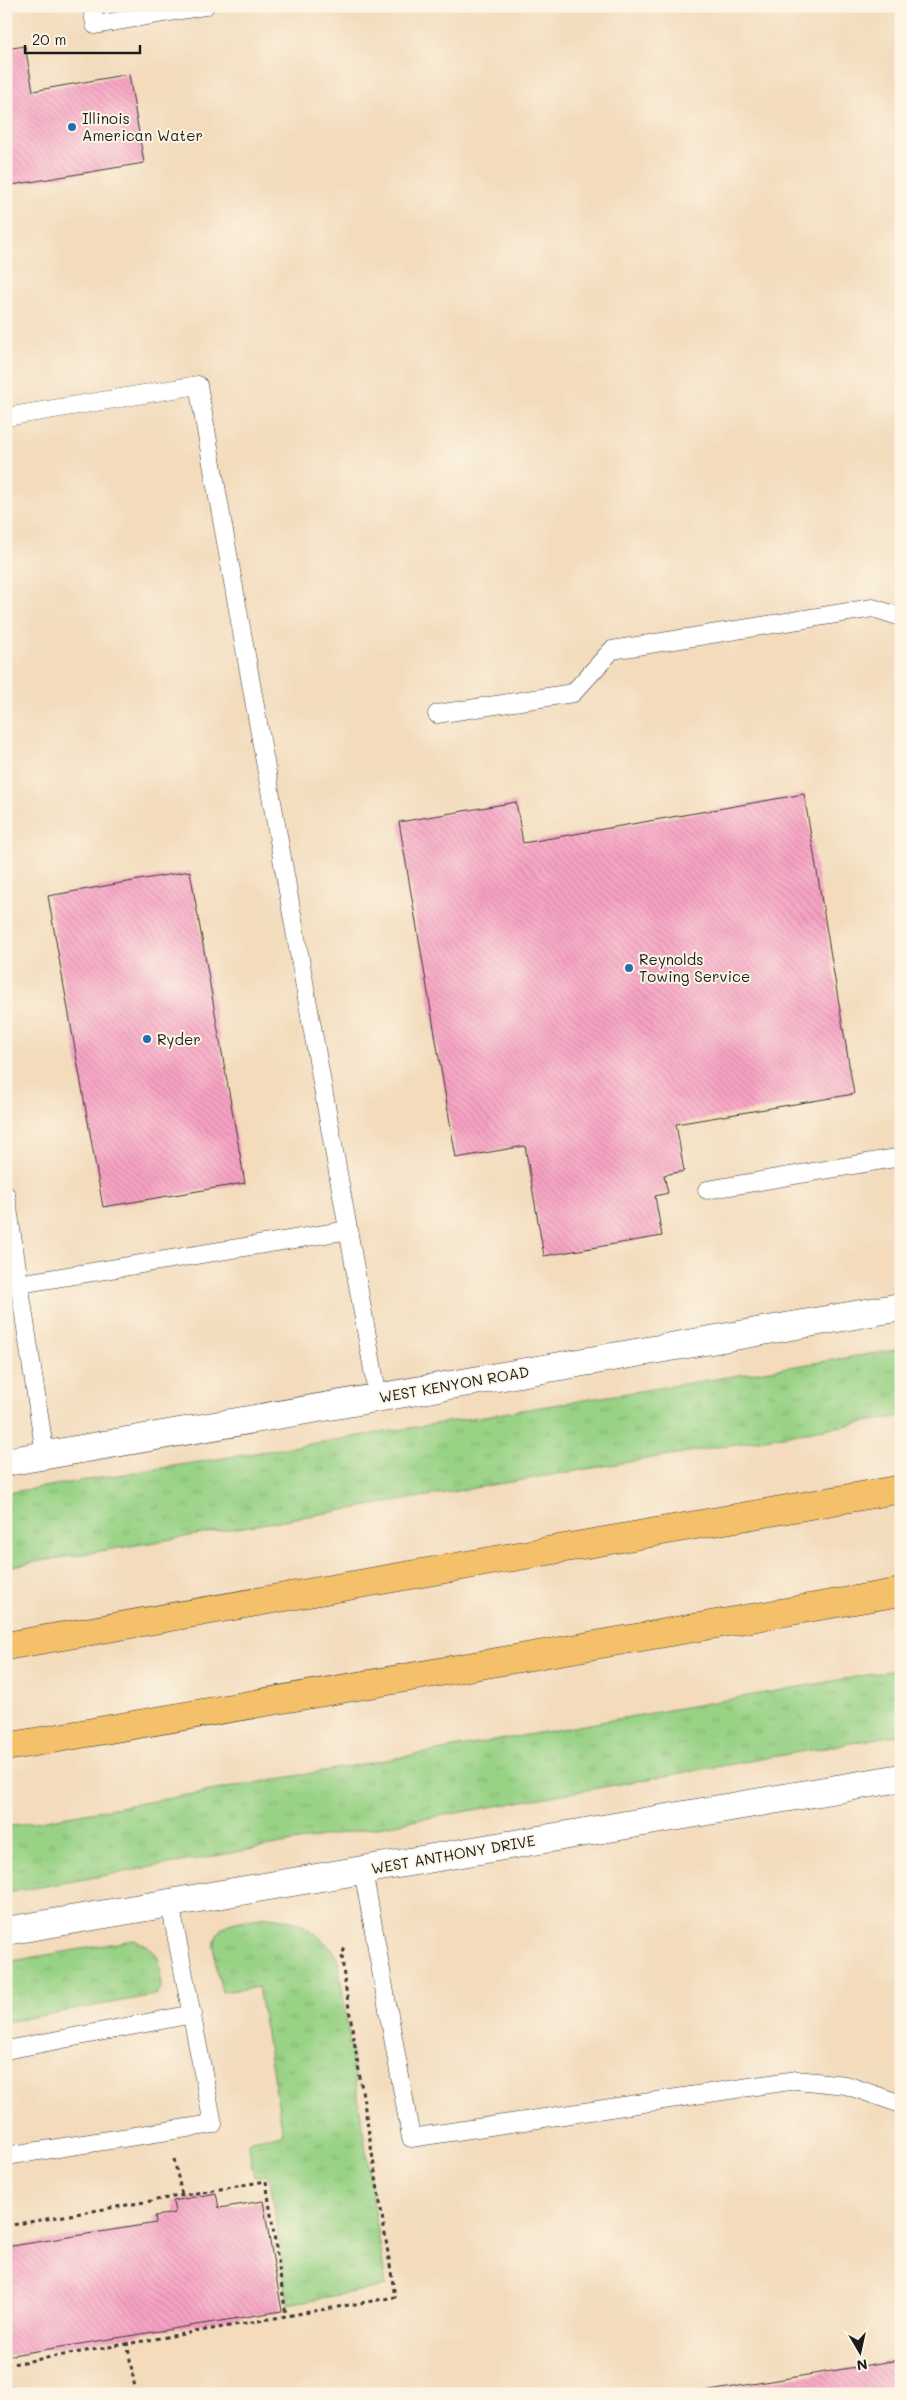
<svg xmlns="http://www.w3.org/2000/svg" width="907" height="2400" font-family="Mali,sans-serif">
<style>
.grass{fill:url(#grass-tufts);stroke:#5a7750}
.building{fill:url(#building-back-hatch)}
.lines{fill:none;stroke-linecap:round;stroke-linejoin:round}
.lane-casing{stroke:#3c3934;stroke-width:19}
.street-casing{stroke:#3c3934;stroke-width:29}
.highway-casing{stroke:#3c3934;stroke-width:29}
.path{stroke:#3c3934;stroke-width:3;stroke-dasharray:4 4;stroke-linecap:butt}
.lane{stroke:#fff;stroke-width:18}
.street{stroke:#fff;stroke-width:28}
.highway{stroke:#f4c16a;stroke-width:28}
.poi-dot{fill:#1f6fb2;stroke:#fcf5e5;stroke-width:2}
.labels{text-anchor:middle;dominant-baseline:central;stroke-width:4;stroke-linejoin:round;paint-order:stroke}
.poi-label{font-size:15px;fill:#1c1c1c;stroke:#fcf5e5;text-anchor:start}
.street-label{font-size:15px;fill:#1c1c1c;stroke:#fcf5e5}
</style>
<defs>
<pattern id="grass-tufts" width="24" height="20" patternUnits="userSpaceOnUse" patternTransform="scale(1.25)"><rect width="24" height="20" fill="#98d285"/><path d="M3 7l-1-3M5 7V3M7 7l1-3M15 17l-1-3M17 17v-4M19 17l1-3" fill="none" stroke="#82b472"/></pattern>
<pattern id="building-back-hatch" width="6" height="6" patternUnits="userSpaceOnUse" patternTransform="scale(1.25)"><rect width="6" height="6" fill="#f7a2c3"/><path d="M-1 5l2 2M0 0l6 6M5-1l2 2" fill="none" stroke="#d38ba7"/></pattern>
</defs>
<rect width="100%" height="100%" fill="#fcf5e5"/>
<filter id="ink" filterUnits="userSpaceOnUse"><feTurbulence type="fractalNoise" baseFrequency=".02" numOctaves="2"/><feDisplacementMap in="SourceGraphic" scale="10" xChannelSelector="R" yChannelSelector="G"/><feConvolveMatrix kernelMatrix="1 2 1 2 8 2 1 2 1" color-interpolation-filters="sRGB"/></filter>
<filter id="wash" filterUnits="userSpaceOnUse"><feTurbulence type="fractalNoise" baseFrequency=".0096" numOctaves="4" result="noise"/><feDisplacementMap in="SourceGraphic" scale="20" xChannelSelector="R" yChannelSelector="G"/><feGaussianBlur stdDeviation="1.12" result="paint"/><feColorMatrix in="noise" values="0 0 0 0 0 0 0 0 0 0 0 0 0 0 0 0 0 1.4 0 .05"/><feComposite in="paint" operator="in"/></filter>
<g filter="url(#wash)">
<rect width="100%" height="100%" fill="#f3dbbc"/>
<path class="grass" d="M901 1349V1416L6 1567V1493Z
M901 1669V1734L6 1893V1827Z
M268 1917C304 1920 313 1930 337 1955L386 2286 288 2304 270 2178 266 2175 254 2177 248 2143 252 2140 283 2134 258 1987 222 1992C218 1973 204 1933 229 1924 241 1920 256 1919 268 1917Z
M134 1940C162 1951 160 1960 161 1988L155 1995 6 2022V1962Z"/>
<g id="blocks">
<path class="building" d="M25 46 33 91 129 74 144 163 6 186V49Z
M804 794 854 1094 676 1124 684 1171 664 1175 668 1193 655 1196 662 1236 544 1256 525 1146 456 1158 399 822 516 802 523 843Z
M190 871 245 1183 103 1207 48 896Z
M216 2193 219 2208 263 2201 282 2311 6 2356V2247L156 2223 155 2216 175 2213 173 2201Z
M899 2360 901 2394H697V2393Z"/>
</g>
</g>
<g filter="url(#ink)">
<use href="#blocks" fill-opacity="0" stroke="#3c3934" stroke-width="1"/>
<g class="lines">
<g class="lane-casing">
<path id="lane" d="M92 6 95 25 205 6
M6 417 198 385 378 1398
M437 714 573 693 612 650 873 608 901 617
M707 1190 901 1157
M6 1195 45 1455
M19 1284 349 1230
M363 1870 411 2138 796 2080 846 2085 901 2104
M6 2050 193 2014
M6 2156 213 2124 170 1903"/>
</g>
<g class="street-casing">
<path id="street" d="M6 1462 901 1307
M6 1931 901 1778"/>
</g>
<g class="highway-casing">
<path id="highway" d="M6 1646 901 1489
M6 1747 901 1592"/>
</g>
<path class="path" d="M174 2159 182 2195
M6 2226 266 2181 286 2315
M127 2342 136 2394
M6 2365 395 2297 344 1977 342 1955 346 1945"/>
<use href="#lane" class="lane"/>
<use href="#street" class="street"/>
<use href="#highway" class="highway"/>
</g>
</g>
<g class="poi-dot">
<circle cx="72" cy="127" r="5"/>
<circle cx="629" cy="968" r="5"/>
<circle cx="147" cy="1039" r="5"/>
</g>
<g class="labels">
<g class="poi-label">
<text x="82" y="118">Illinois<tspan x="82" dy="17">American Water</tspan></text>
<text x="639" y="959">Reynolds<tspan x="639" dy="17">Towing Service</tspan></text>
<text x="157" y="1039">Ryder</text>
</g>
<g class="street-label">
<text transform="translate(454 1384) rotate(-10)">WEST KENYON ROAD</text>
<text transform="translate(453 1854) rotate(-10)">WEST ANTHONY DRIVE</text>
</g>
</g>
<rect width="907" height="2400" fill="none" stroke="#fcf5e5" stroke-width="25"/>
<g transform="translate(860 2352) rotate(171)" stroke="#fcf5e5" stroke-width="4" paint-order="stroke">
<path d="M0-4L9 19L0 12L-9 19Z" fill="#1c1c1c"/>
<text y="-8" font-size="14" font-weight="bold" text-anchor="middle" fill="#1c1c1c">N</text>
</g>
<path d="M25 45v8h115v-8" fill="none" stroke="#1c1c1c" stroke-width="2.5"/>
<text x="32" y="45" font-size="15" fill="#1c1c1c" stroke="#fcf5e5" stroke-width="4" paint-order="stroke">20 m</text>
</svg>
